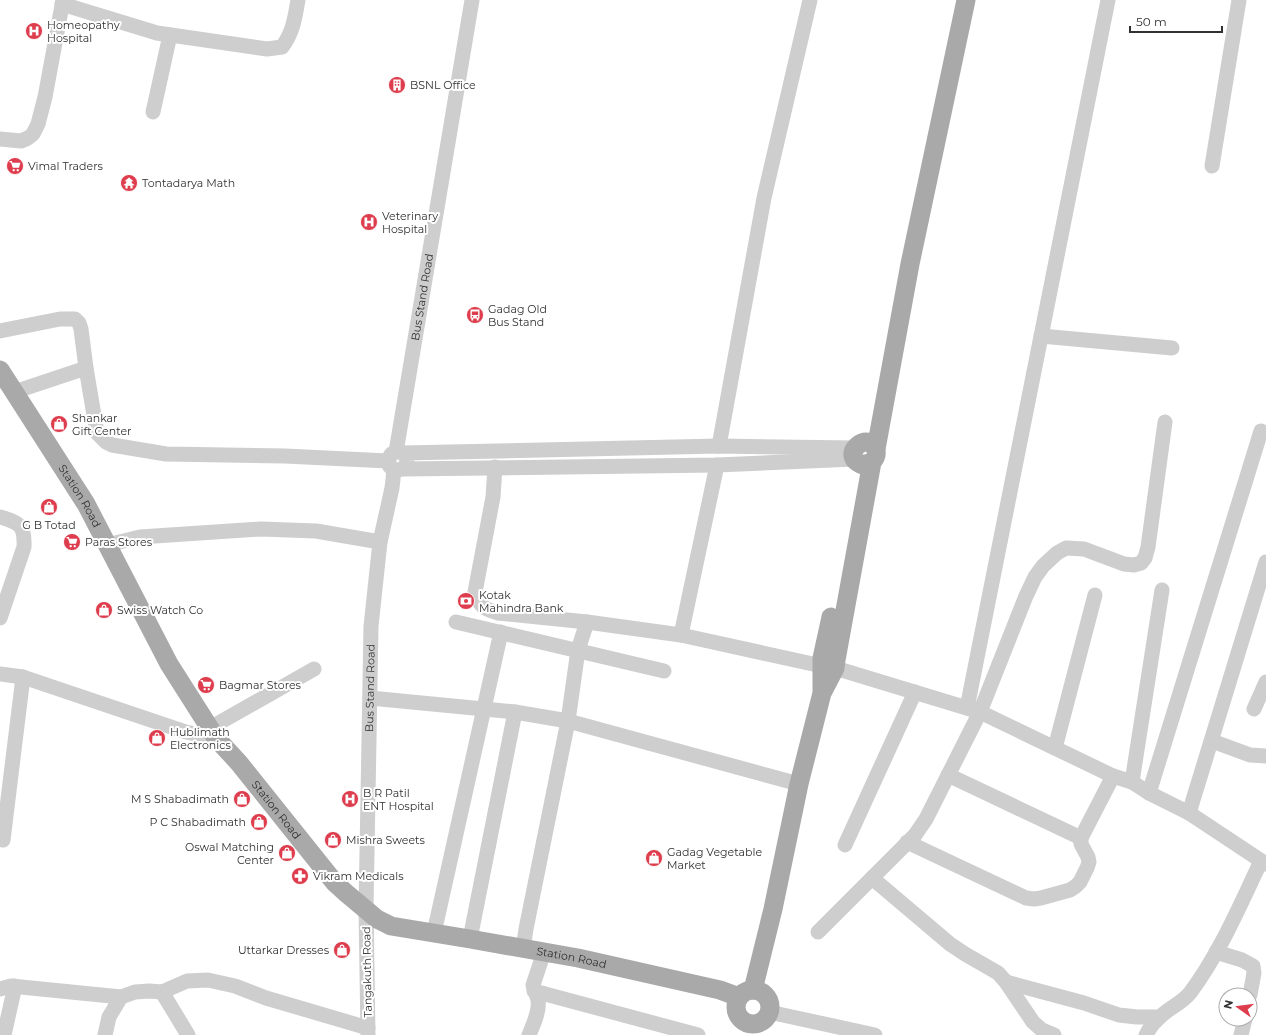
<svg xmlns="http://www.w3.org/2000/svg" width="1266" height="1035" font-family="Montserrat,sans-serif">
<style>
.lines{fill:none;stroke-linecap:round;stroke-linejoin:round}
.minor{stroke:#cecece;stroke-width:15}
.major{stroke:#a9a9a9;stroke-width:19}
.labels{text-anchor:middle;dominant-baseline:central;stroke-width:4;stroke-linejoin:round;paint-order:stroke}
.poi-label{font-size:11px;fill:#313131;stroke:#fff;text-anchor:start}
.street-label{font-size:11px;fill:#313131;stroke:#fff}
</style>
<rect width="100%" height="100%" fill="#fff"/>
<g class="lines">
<g class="minor">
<path d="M62 4 157 33 267 49 282 47C293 33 295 17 298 0"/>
<path d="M153 112 170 35"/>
<path d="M0 139 21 141 28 138 33 134 38 124 45 97 63 0"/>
<path d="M1212 166 1239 0"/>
<path d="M0 331 60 319H75L79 323 81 329 86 368 97 433 106 442 112 445 166 454 285 456 388 461"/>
<path d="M1041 336 1172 348"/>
<path d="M14 392 86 368"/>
<path d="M719 446 764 198 810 0"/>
<path id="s1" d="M396 452 472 0"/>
<path d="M403 453C418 470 386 477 389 460 390 452 397 450 403 453L719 446 855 448"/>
<path d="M495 467 493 497 475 592C480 606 483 609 498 613L587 622 681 635 717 465"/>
<path d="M403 469 717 465 855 459"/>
<path d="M0 517C20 523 25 525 24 547L0 618"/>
<path d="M107 545 140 537 261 529 316 531 380 542"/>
<path d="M456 622 664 671"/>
<path d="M681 635 822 666"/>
<path d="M835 668 980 712 1113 776 1132 782 1149 793 1189 813 1266 864"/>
<path d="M0 674 23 677 186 732 216 738"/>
<path d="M370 698 515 712 568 721 799 784"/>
<path d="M967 708 1108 0"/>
<path d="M1254 709 1266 682"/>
<path d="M210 728 314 669"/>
<path d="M1212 741 1250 755 1266 756"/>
<path d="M1055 748 1095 595"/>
<path d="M948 775 1081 838"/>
<path d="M1132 782 1162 590"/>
<path d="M1149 793 1261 431"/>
<path d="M1189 813 1266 562"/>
<path d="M3 840 23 677"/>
<path d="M907 842 1026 898 1034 899 1041 898 1070 890 1076 886 1080 882 1087 868 1089 862 1088 857 1081 844V838L1113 776"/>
<path d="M845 845 915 692"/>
<path d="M872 878 950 944 965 954 998 973 1006 982 1033 1022 1042 1030 1054 1035"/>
<path d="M818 932 915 835 926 819 980 712 1026 596 1035 577 1043 566 1057 553 1066 548 1084 549 1124 564 1134 565 1141 563 1145 558 1148 547 1165 422"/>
<path d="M434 933 501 632"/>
<path d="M470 939 515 712"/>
<path d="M523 949 526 929 568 721 578 650 587 622"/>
<path d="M1216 952 1242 960 1253 966 1254 973 1250 995"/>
<path d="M1006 982 1084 1003 1119 1015 1137 1017H1159"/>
<path d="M0 989 11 986 121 997 135 992 149 991 162 992 187 981 208 980 235 986 266 998 368 1028"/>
<path d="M534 991 698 1035"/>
<path d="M162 992 188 1035"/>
<path d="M769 1012 875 1035"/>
<path d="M4 1035 15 986"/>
<path d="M105 1035 109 1017 121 997"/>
<path id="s2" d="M368 1035 366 909 371 626 380 542 392 488 394 470"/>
<path d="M529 1035C533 1025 540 1011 538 1000 537 995 534 991 533 985L544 952"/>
<path d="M1146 1035C1149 1029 1154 1022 1159 1018 1168 1008 1181 1004 1190 993 1220 953 1240 905 1261 861"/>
<path d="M1241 1035 1245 1019"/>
</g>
<g class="major">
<path id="s3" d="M0 370 86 504 169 664 216 738 239 763 335 883 346 893 377 919 391 926 470 939 578 958 720 990 739 997"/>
<path d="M876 449 910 264 966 0"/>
<path d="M822 690V658L831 617"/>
<path d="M753 990 773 909 799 784 822 693 835 668 836 660 872 462C875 459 877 456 876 451 871 428 836 455 863 465L872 462"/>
<circle cx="753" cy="1007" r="17"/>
</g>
</g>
<defs>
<g id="hospital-disc" transform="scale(0.9)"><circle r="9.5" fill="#de3d4d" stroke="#fff"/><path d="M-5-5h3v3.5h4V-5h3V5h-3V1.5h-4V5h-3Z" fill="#fff"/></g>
<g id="building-disc" transform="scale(0.9)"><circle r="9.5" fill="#de3d4d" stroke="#fff"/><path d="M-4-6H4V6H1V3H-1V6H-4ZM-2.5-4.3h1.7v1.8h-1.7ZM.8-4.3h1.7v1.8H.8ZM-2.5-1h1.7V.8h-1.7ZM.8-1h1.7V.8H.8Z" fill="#fff"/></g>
<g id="supermarket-disc" transform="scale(0.9)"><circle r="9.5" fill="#de3d4d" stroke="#fff"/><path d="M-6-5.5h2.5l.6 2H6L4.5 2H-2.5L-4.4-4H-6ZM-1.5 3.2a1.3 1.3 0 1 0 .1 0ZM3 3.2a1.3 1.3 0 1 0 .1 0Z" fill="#fff"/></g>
<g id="temple-disc" transform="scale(0.9)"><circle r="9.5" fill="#de3d4d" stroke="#fff"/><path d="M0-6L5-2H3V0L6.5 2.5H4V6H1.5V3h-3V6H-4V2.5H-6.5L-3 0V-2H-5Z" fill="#fff"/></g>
<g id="bus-disc" transform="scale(0.9)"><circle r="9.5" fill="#de3d4d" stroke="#fff"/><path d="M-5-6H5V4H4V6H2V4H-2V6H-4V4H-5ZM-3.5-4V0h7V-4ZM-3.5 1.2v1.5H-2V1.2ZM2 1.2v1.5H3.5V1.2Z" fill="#fff"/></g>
<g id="shop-disc" transform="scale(0.9)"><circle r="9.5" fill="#de3d4d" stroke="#fff"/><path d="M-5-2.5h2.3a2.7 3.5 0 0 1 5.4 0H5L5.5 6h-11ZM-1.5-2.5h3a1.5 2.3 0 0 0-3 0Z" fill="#fff"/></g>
<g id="bank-disc" transform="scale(0.9)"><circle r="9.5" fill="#de3d4d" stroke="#fff"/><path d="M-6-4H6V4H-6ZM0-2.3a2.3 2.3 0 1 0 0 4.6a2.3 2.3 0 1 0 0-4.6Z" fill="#fff"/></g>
<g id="pharmacy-disc" transform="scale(0.9)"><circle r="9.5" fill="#de3d4d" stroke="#fff"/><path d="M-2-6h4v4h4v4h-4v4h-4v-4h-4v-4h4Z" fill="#fff"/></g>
</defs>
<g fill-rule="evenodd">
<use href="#hospital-disc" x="34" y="31"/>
<use href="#building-disc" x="397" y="85"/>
<use href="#supermarket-disc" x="15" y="166"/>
<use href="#temple-disc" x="129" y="183"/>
<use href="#hospital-disc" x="369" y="222"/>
<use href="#bus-disc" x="475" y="315"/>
<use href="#shop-disc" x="59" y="424"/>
<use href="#shop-disc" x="49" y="507"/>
<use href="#supermarket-disc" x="72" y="542"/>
<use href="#bank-disc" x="466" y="601"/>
<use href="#shop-disc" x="104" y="610"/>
<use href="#supermarket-disc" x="206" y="685"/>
<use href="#shop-disc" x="157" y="738"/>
<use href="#shop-disc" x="242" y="799"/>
<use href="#hospital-disc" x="350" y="799"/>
<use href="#shop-disc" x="259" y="822"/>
<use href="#shop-disc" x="333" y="840"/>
<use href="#shop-disc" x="287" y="853"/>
<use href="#shop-disc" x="654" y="858"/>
<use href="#pharmacy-disc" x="300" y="876"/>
<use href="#shop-disc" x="342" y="950"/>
</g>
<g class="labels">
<g class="poi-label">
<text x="47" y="25">Homeopathy<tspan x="47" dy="13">Hospital</tspan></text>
<text x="410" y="85">BSNL Office</text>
<text x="28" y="166">Vimal Traders</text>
<text x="142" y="183">Tontadarya Math</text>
<text x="382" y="216">Veterinary<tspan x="382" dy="13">Hospital</tspan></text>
<text x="488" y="309">Gadag Old<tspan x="488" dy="13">Bus Stand</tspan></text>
<text x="72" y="418">Shankar<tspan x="72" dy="13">Gift Center</tspan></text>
<text x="49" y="525" text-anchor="middle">G B Totad</text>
<text x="85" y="542">Paras Stores</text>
<text x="479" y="595">Kotak<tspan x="479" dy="13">Mahindra Bank</tspan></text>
<text x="117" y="610">Swiss Watch Co</text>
<text x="219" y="685">Bagmar Stores</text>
<text x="170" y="732">Hublimath<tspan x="170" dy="13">Electronics</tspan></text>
<text x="363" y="793">B R Patil<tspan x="363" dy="13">ENT Hospital</tspan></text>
<text x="229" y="799" text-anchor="end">M S Shabadimath</text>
<text x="246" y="822" text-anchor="end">P C Shabadimath</text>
<text x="346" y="840">Mishra Sweets</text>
<text x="274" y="847" text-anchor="end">Oswal Matching<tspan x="274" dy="13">Center</tspan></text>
<text x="667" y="852">Gadag Vegetable<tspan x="667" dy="13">Market</tspan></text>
<text x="313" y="876">Vikram Medicals</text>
<text x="329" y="950" text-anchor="end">Uttarkar Dresses</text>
</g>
<g class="street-label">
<text stroke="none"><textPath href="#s1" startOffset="157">Bus Stand Road</textPath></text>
<text stroke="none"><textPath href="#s3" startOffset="149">Station Road</textPath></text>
<text stroke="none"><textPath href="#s2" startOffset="347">Bus Stand Road</textPath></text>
<text stroke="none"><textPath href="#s3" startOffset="521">Station Road</textPath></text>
<text stroke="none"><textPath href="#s3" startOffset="869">Station Road</textPath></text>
<text transform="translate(367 972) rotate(-91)">Tangakuth Road</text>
</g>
</g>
<g transform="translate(1238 1007) rotate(284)"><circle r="19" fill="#ffffff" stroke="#adadad"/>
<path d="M0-3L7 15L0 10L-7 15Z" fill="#de3d4d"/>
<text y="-6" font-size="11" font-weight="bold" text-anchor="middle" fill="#313131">N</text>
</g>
<path d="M1130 26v6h92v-6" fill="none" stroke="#313131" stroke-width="2"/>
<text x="1136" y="26" font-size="12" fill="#313131" stroke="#ffffff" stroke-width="3" paint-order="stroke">50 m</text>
</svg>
